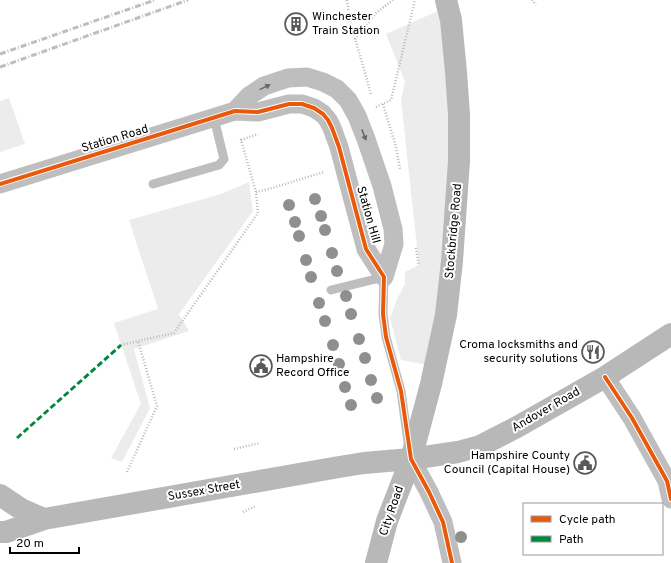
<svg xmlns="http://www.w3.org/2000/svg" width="671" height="563" font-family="Overpass,sans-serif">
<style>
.green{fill:#ececec}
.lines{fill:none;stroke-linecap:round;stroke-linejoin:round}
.path{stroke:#b9b9b9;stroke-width:2.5;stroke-dasharray:1 2;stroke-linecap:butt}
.service{stroke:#bebebe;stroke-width:9}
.minor{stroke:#bebebe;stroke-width:19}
.secondary{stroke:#b8b8b8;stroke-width:22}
.rail{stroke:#bebebe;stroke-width:3;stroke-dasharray:6 2 1 2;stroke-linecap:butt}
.quiet{stroke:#00873e;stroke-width:3;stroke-dasharray:6 3;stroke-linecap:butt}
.cycleway-casing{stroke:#fff;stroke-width:6}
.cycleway{stroke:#e8590c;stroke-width:4}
.tree{fill:#8f8f8f}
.oneway{fill:#686868}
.labels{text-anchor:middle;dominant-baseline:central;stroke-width:4;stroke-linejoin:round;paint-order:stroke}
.poi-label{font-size:12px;fill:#000;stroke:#fff;text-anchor:start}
.street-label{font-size:12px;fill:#000;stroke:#fff}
</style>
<rect width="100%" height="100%" fill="#fff"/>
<path class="green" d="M440 10 453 165 440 311 427 365 401 360 390 318 397 299 405 284V272L419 265 401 100 405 82 386 34Z
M9 98 25 144 0 152V101Z
M249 182 253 211 179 314 189 331 134 349 150 408 122 462 111 458 141 404 114 323 158 309 129 220 221 194Z"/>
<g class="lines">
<path class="path" d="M347 0 350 21 371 94
M532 0 536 5
M355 39 377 12 393 0
M383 104 396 147 400 169
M376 107 391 100 415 0
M256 192 269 189 324 172
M416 248 419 266
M121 345 138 341 174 333 258 213 256 192 241 140 258 134
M234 449 260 443
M127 472 157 406 138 341
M243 512 256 506"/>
<path class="service" d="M153 184 219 165 224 159 214 118
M331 290 384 277 383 314 386 337 401 391 408 442"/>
<path class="minor" d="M235 111 249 96 264 86 288 78 307 77 323 82 337 89 348 100 357 116 366 139 382 186 393 229 394 244 384 277
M0 184 235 111 258 112 289 104H302L314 108 323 114 328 120 332 128 339 147 366 249 384 277
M605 377 632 418 667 481 671 499
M411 459 429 492 443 522 452 563"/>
<path class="secondary" d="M0 495 21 509 44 519
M0 532H6L44 519 339 467 364 463 411 459 458 452 480 446 517 427 605 377 671 334
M376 563 387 521 411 459 431 384 446 315 452 261 459 161V115L456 72 451 20 446 0"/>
<path class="rail" d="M0 54 155 0
M0 67 188 0"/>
<path class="quiet" d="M17 438 121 345"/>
<g class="cycleway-casing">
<path id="cycleway" d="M0 184 235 111 258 112 289 104H302L314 108 323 114 328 120 332 128 339 147 366 249 384 277 383 314 386 337 401 391 411 459 429 492 443 522 452 563
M605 377 632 418 667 481 671 499"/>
</g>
<use href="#cycleway" class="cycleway"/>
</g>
<g class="tree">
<circle cx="315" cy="199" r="6"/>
<circle cx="289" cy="205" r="6"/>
<circle cx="321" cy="216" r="6"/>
<circle cx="295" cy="222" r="6"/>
<circle cx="325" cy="230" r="6"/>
<circle cx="299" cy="236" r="6"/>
<circle cx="332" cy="253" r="6"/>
<circle cx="306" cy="260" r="6"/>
<circle cx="337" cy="271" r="6"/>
<circle cx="311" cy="277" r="6"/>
<circle cx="346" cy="296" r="6"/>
<circle cx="319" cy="303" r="6"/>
<circle cx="351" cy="314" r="6"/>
<circle cx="325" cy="321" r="6"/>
<circle cx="359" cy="339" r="6"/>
<circle cx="333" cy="345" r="6"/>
<circle cx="365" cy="358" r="6"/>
<circle cx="339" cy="364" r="6"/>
<circle cx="371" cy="380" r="6"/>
<circle cx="345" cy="387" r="6"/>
<circle cx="377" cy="398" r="6"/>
<circle cx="351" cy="405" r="6"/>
<circle cx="461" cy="537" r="6"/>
</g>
<defs><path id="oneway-solid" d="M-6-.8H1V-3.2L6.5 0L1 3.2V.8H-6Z"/></defs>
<g class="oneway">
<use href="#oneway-solid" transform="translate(265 87) rotate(-26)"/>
<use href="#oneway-solid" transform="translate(364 135) rotate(69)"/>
</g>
<defs>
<g id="building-ring" transform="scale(1.15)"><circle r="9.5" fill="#fff" stroke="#595959" stroke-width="1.5"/><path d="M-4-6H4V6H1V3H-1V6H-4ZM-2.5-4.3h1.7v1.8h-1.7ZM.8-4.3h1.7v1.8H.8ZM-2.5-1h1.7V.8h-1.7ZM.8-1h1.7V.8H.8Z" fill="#595959"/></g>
<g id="restaurant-ring" transform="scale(1.15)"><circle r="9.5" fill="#fff" stroke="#595959" stroke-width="1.5"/><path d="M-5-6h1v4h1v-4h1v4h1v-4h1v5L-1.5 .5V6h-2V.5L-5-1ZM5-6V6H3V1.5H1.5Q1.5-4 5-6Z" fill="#595959"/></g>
<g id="civic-ring" transform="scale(1.15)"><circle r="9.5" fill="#fff" stroke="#595959" stroke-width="1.5"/><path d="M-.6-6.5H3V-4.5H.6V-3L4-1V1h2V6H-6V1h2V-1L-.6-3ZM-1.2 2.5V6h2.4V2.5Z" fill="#595959"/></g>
</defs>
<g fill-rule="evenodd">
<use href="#building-ring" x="296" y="24"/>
<use href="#restaurant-ring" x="593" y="352"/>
<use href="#civic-ring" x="261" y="366"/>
<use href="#civic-ring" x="585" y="463"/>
</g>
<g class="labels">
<g class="poi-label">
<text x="312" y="17">Winchester<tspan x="312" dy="14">Train Station</tspan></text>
<text x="578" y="345" text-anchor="end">Croma locksmiths and<tspan x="578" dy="14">security solutions</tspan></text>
<text x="276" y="359">Hampshire<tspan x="276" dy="14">Record Office</tspan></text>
<text x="570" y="456" text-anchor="end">Hampshire County<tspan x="570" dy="14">Council (Capital House)</tspan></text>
</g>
<g class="street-label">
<text transform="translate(115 139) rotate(-17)">Station Road</text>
<text transform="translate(368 215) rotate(74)">Station Hill</text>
<text transform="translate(454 231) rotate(-85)">Stockbridge Road</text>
<text transform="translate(546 410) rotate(-30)">Andover Road</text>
<text transform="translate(204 491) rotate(-10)">Sussex Street</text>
<text transform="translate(392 511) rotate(-71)">City Road</text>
</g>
</g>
<rect x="523" y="503" width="140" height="52" fill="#ffffff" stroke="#999999"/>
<rect x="531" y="516" width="20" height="6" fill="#e8590c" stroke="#999999"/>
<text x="559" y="523" font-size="12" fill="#000000">Cycle path</text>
<rect x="531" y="536" width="20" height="6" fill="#00873e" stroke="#999999"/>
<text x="559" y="543" font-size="12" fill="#000000">Path</text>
<path d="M10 547v6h69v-6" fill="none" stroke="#000000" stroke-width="2"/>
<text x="16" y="547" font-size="12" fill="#000000" stroke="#ffffff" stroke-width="3" paint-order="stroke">20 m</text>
</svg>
